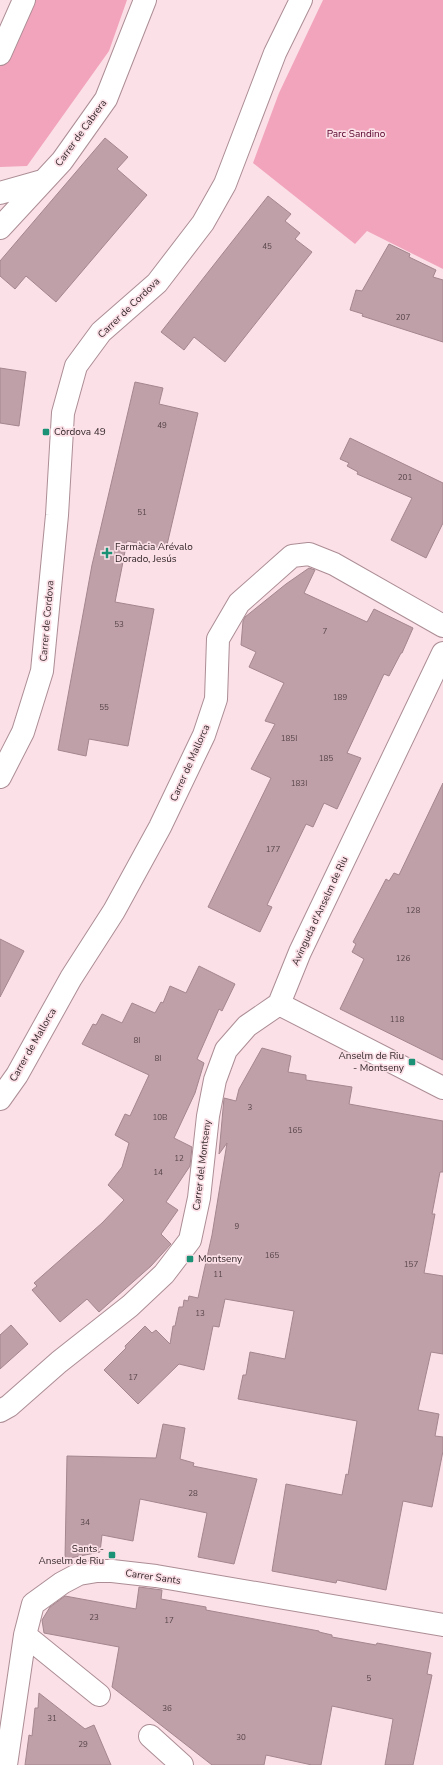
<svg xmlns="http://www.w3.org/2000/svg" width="443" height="1765" font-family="'Nunito Sans',sans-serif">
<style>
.green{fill:#f1a4bb}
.building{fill:#bfa0a8;stroke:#a4868e}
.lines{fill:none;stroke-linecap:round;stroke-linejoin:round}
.minor-casing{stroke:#ac8d95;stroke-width:24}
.minor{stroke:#fff;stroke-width:22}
.poi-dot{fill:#1b9276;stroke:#fbe0e7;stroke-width:1.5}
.labels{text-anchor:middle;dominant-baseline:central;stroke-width:3.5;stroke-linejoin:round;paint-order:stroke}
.number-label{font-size:8px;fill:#57454a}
.street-label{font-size:10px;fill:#34272b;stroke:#fbe0e7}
.park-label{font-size:10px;fill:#57012a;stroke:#fbe0e7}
.poi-label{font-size:10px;fill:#34272b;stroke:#fbe0e7;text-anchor:start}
</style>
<rect width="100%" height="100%" fill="#fbe0e7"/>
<path class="green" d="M36 0H127L109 51 27 166 0 167V66L12 49Z
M323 0H443V269L367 231 355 244 253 163 279 93Z"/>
<path class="building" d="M105 138 128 157 117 169 147 195 56 302 26 276 15 289 0 276V261Z
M268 196 291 214 285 221 300 233 295 239 312 252 225 362 194 337 184 350 161 332Z
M389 244 410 254 409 257 436 270 433 277 443 280V342L362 316 363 314 350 310 356 290 362 291Z
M0 368 26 372 19 426 0 423Z
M135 382 163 388 159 404 198 413 166 549 127 541 122 567 115 602 154 609 128 746 89 739 86 756 58 750 92 565Z
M350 438 443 483V523L426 558 391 540 412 498 357 474 358 472 347 466 349 463 340 459Z
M309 568 315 570 304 593 367 622 374 609 413 628 402 653H401L389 676 384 674 347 753 361 758 337 809 324 803 313 827 306 824 267 905 272 907 260 932 208 907 271 778 251 769 275 724 265 721 284 683 249 667 256 652 241 645 243 621 245 617 286 584Z
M443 783V1060L340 1009 364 959 352 952 356 944 353 942 386 879 389 881 394 873 399 875Z
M0 939 24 951 0 997Z
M199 966 235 984 222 1011 219 1009 197 1059 204 1063 195 1093 174 1138 192 1147 190 1166 166 1202 178 1210 161 1234 171 1244 151 1266 99 1312 87 1299 60 1322 32 1290 37 1286 34 1283 102 1223 124 1200 108 1185 122 1167 129 1143 115 1135 125 1114 130 1116 149 1075 82 1044 93 1024 96 1025 102 1014 122 1023 132 1003 155 1013 161 1002 163 1003 170 986 186 993Z
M262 1048 291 1056 288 1072 306 1075V1080L352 1087 349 1104 443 1121V1172H440L432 1214H435L424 1273 443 1276V1354L431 1352 418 1410 439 1414 435 1436 443 1437V1451L432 1507 403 1501 386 1590 337 1580 336 1583 272 1571 286 1484 342 1495 346 1474 348 1475 357 1421 238 1399 243 1375H246L250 1352 285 1359 294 1311 225 1299 219 1327 213 1326 204 1370 179 1364 138 1404 104 1370 126 1348 125 1346 145 1326 152 1333 156 1330 170 1344 173 1326H175L179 1307H183L184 1300 188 1301 189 1296 198 1298 212 1235 227 1143 219 1154 224 1098 236 1101 239 1089Z
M11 1325 28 1344 0 1369V1335Z
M163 1424 185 1428 180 1459 194 1463 193 1466 257 1479 234 1564 198 1557 207 1513 140 1499 133 1541 102 1535 100 1552 65 1559 67 1456 156 1458Z
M139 1587 162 1590 161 1599 206 1607V1610L319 1631V1632L332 1635V1637L376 1645 377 1643 431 1653 427 1674 432 1675 413 1765H385L393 1719 332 1706 321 1765H312L266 1755 264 1765H212L112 1687 119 1647 44 1633 42 1620 50 1607 65 1596 136 1609Z
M39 1693 85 1729 94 1725 111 1765H25L29 1735 32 1736 35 1708H38Z"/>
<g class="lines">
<g class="minor-casing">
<path id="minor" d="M0 54 24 0
M0 193 42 181
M0 228 62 161 106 99 145 0
M0 777 23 732 42 671 57 515 63 413 76 366 101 332 157 283 203 223 225 184 275 53 301 0
M279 1004 300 952 443 653
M279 1004 443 1088
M0 1099 17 1075 71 978 114 911 160 827 204 735 216 699 218 639 239 603 292 556 309 554 334 564 443 626
M0 1411 9 1406 59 1362 130 1306 164 1274 190 1240 199 1198 208 1116 215 1080 226 1050 247 1026 279 1004
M25 1635 99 1695
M150 1736 182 1765
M6 1765 25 1635 33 1604 62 1583 79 1574 97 1571H112L156 1576 443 1625"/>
</g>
<use href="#minor" class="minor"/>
</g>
<g class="poi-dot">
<rect x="42" y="428" width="8" height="8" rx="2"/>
<path d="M105 547h4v4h4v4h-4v4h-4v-4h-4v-4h4z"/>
<rect x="408" y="1058" width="8" height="8" rx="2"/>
<rect x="186" y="1255" width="8" height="8" rx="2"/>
<rect x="108" y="1551" width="8" height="8" rx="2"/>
</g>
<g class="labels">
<g class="number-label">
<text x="267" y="246">45</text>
<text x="403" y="317">207</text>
<text x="162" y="425">49</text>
<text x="405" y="477">201</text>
<text x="142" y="512">51</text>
<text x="119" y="624">53</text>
<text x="325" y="631">7</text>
<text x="340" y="697">189</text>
<text x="104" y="707">55</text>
<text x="289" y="738">185I</text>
<text x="326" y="758">185</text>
<text x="299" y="783">183I</text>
<text x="273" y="849">177</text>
<text x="413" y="910">128</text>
<text x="403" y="958">126</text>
<text x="397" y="1019">118</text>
<text x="137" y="1040">8I</text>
<text x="158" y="1058">8I</text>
<text x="250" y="1107">3</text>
<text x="160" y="1117">10B</text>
<text x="295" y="1130">165</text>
<text x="179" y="1158">12</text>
<text x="158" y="1172">14</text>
<text x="237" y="1226">9</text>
<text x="272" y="1255">165</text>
<text x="411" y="1264">157</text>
<text x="218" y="1274">11</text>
<text x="200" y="1313">13</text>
<text x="133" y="1377">17</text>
<text x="193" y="1493">28</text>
<text x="85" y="1522">34</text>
<text x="94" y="1617">23</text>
<text x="169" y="1620">17</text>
<text x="369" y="1678">5</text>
<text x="167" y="1708">36</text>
<text x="52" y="1718">31</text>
<text x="241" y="1737">30</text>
<text x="83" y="1744">29</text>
</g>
<g class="street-label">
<text transform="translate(81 133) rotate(-54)">Carrer de Cabrera</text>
<text transform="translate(129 308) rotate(-44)">Carrer de Cordova</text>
<text transform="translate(47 621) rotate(-85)">Carrer de Cordova</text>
<text transform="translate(190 763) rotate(-66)">Carrer de Mallorca</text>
<text transform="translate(320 911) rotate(-65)">Avinguda d'Anselm de Riu</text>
<text transform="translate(33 1045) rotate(-60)">Carrer de Mallorca</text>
<text transform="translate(202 1165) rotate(-83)">Carrer del Montseny</text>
<text transform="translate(153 1577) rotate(8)">Carrer Sants</text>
</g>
<g class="park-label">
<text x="356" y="134">Parc Sandino</text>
</g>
<g class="poi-label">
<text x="54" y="432">Còrdova 49</text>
<text x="115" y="547">Farmàcia Arévalo<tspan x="115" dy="12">Dorado, Jesús</tspan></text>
<text x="404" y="1056" text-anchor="end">Anselm de Riu<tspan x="404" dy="12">- Montseny</tspan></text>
<text x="198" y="1259">Montseny</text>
<text x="104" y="1549" text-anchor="end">Sants -<tspan x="104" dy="12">Anselm de Riu</tspan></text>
</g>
</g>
</svg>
